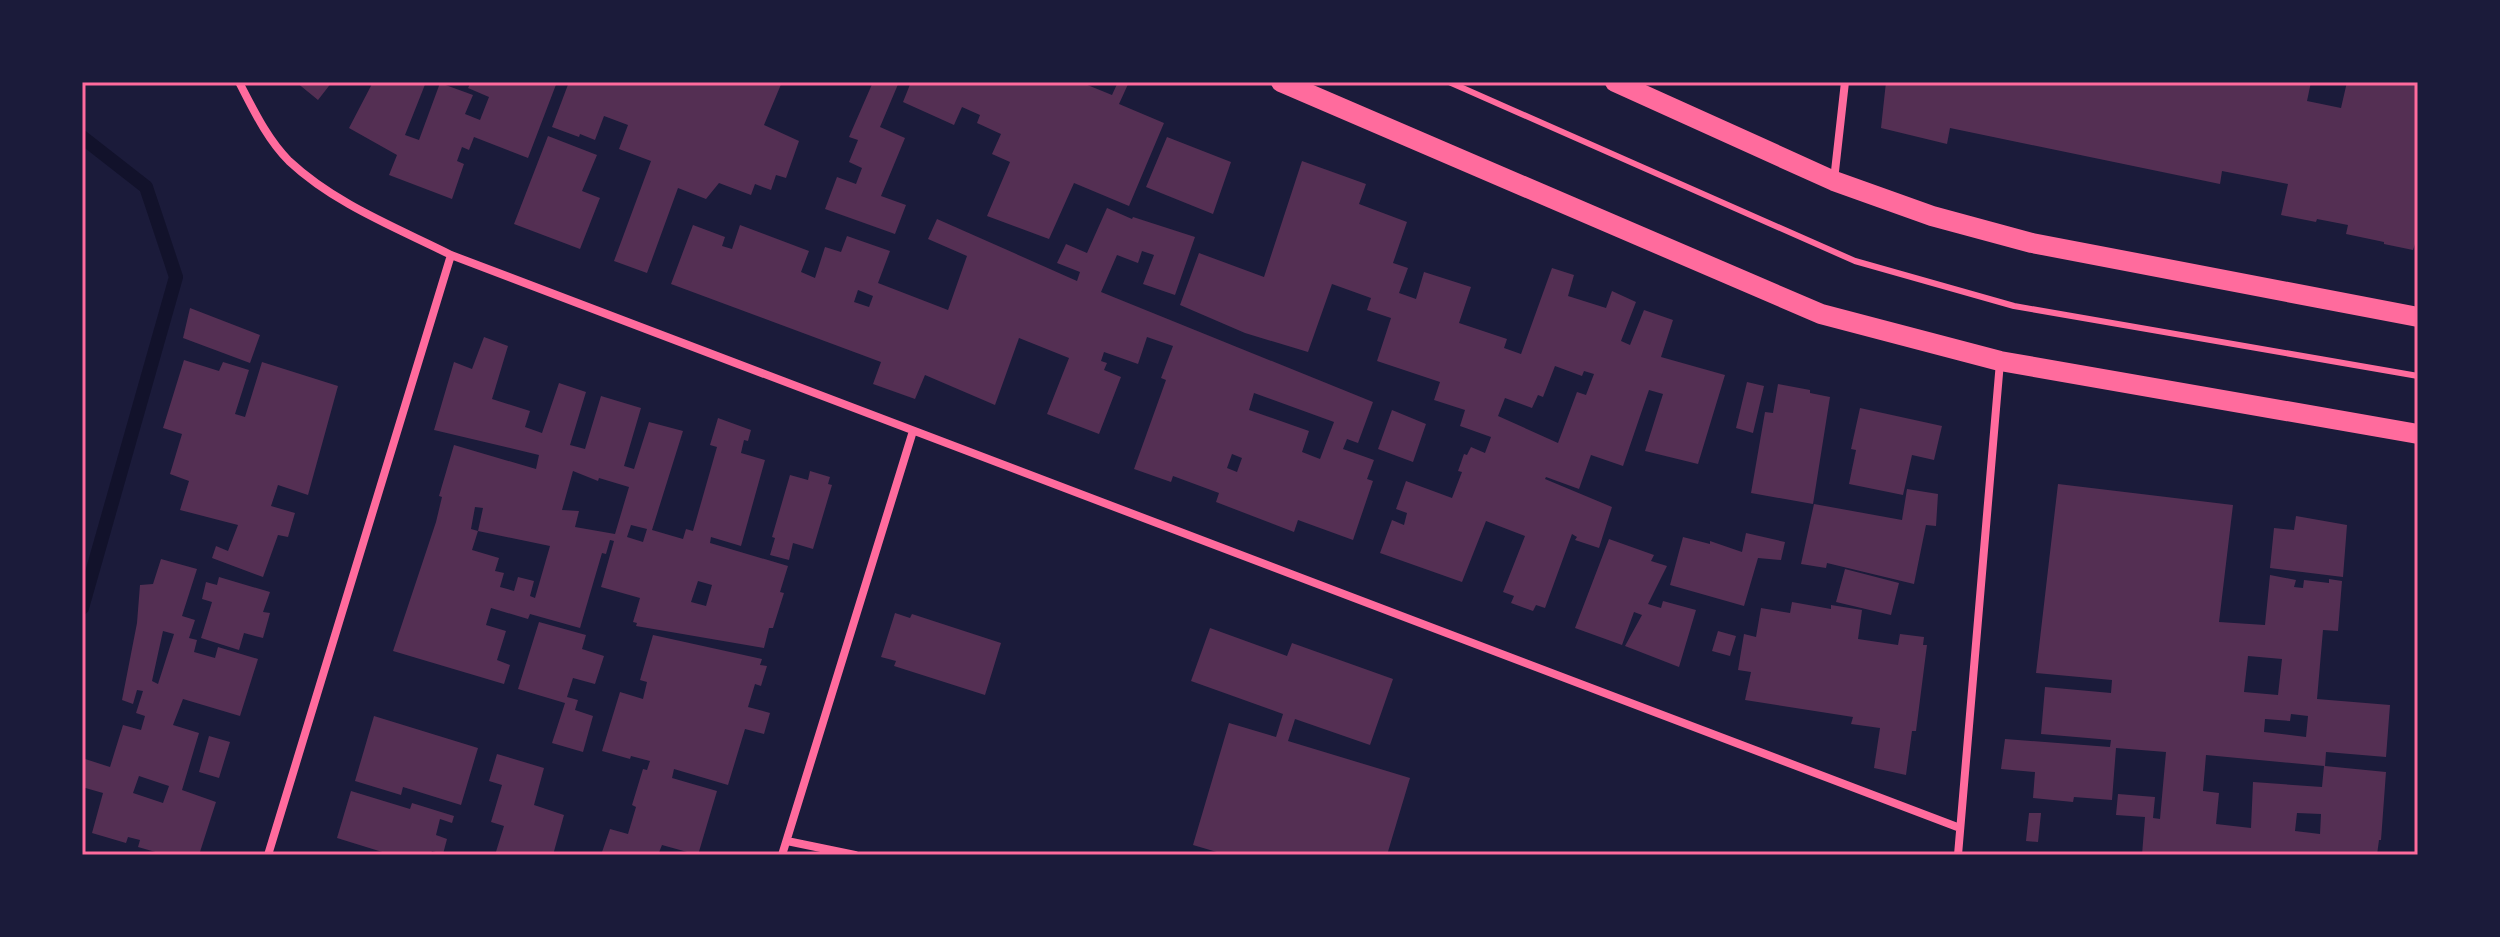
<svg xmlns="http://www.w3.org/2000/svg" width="2500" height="937" font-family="Figtree,sans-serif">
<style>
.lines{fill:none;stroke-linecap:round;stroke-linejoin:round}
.stream{stroke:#12122b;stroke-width:14}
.building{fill:#542f53;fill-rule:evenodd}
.service{stroke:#ff6b9d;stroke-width:6}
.minor{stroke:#ff6b9d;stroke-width:8}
.primary{stroke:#ff6b9d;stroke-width:20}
.neatline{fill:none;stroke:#ff6b9d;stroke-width:3}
</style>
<rect width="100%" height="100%" fill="#1b1b3a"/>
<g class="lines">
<path class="stream" d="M82 137 146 187 176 277 82 608"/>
</g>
<path class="building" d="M296 82H332L318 100Z
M373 82H426L405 135 419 140 440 83 473 95 465 114 480 120 489 97 468 88 471 82H557L528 158 474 137 469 150 462 147 457 161 464 164 452 199 389 175 397 155 349 128Z
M569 82H782L764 125 799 141 786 178 776 175 771 190 755 184 751 195 719 183 706 199 678 188 647 273 614 261 651 161 619 149 628 125 604 116 595 140 580 134 579 137 552 127Z
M873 82H899L880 127 905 138 881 196 906 205 895 234 825 209 837 177 856 184 862 168 849 162 858 140 849 137Z
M911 82H1080L1112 95 1118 82H1129L1119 104 1164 123 1129 206 1074 183 1049 239 987 216 1010 162 992 154 1001 134 977 123 980 115 962 107 954 125 903 102Z
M1886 82H2311L2307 101 2341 108 2347 82H2418V245L2415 244 2413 250 2384 244V242L2346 234 2348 225 2317 219 2316 222 2281 215 2288 184 2222 171 2220 184 1950 128 1947 144 1881 128Z
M548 136 597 155 582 191 600 198 580 249 514 224Z
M1167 137 1231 162 1213 214 1146 187Z
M1302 161 1366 184 1359 204 1407 222 1393 263 1408 268 1399 293 1416 299 1424 272 1471 287 1459 323 1507 339 1504 348 1521 354 1552 268 1574 275 1568 296 1606 308 1612 291 1636 302 1621 341 1630 345 1644 310 1673 320 1661 357 1725 375 1698 464 1645 451 1663 394 1649 390 1623 466 1591 455 1579 489 1546 477 1545 479 1612 507 1599 548 1575 540 1577 537 1572 534 1545 608 1536 605 1533 611 1511 603 1514 596 1503 592 1525 536 1486 521 1462 582 1380 553 1392 520 1404 525 1407 513 1396 509 1406 481 1452 498 1462 472 1458 471 1464 454 1467 455 1471 447 1485 453 1491 437 1460 426 1465 410 1434 400 1440 382 1377 361 1391 318 1367 310 1371 298 1332 284 1308 352 1245 333 1180 305 1199 253 1264 277ZM1555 366 1582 376 1584 371 1594 374 1586 395 1577 392 1558 443 1498 416 1505 398 1532 408 1538 395 1543 397Z
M1107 208 1132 219 1133 217 1195 237 1175 295 1143 284 1154 255 1142 251 1138 263 1117 255 1101 292 1373 402 1358 443 1347 439 1343 449 1374 460 1367 479 1373 481 1353 540 1298 520 1294 532 1216 502 1219 493 1173 476 1171 482 1134 469 1166 380 1161 378 1173 346 1147 337 1138 364 1104 352 1101 361 1107 363 1104 370 1121 377 1099 434 1047 414 1069 358 1019 338 995 405 925 375 915 399 873 384 881 362 671 284 693 225 725 237 722 246 732 249 740 225 809 251 801 272 815 278 825 247 841 252 847 236 890 251 878 283 948 310 967 256 928 239 937 219 1077 281 1080 272 1057 263 1066 244 1087 253ZM858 290 873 296 869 307 854 302ZM1254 393 1334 422 1320 459 1302 452 1309 431 1249 410ZM1232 454 1242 458 1237 472 1227 468Z
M190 308 260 335 250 363 183 338Z
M484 337 508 346 492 399 530 411 525 427 542 433 559 383 586 392 570 445 585 449 601 396 641 408 624 466 634 469 649 422 683 431 652 530 683 539 686 529 693 531 717 447 710 445 718 418 751 430 748 441 744 440 741 453 765 460 741 546 711 537 710 543 788 566 780 592 784 593 773 628H769L764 648 636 626 637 623 633 622 640 598 601 587 614 541 610 540 606 554 602 553 580 628 530 614 528 619 491 608 486 625 506 631 497 660 510 665 504 684 393 651 436 522 442 497 439 496 454 445 536 469 539 455 434 430 454 362 472 369ZM573 471 598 481 599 478 629 487 615 534 575 527 579 511 562 510ZM475 507 483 508 478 531 550 546 535 598 530 596 534 581 518 577 514 591 500 587 504 573 495 571 499 558 472 550 478 531 471 529ZM631 525 647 529 643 542 627 537ZM698 581 712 585 706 606 691 602Z
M184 360 219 371 223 362 249 370 235 414 245 417 262 362 338 386 308 495 278 485 271 506 295 513 288 537 278 535 263 577 212 558 216 546 228 551 238 525 180 510 189 481 170 474 182 434 163 428Z
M1747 382 1764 386 1753 433 1736 428Z
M1778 384 1810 390V393L1830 397 1813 504 1751 493 1765 412 1773 413Z
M1860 408 1942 426 1934 460 1912 455 1903 495 1849 484 1856 450 1851 449Z
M1392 410 1426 424 1413 462 1378 449Z
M810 471 830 477 828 484 832 485 813 549 793 543 789 560 770 555 775 538 772 537 790 475 808 480Z
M2058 484 2233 505 2219 622 2265 625 2270 575 2296 580 2294 587 2303 588 2304 580 2329 583V579L2342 581 2338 631 2323 630 2317 699 2390 705 2386 757 2326 752 2325 766 2386 772 2381 840H2379L2377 855H2142L2145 817 2116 815 2118 794 2155 797 2153 818 2160 819 2166 752 2116 748 2112 800 2074 797 2073 802 2033 798 2035 772 2001 769 2005 739 2110 747 2111 740 2041 734 2045 687 2111 693 2112 680 2036 673ZM2248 656 2282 659 2278 695 2244 692ZM2291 714 2308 716 2306 737 2264 732 2265 719 2290 721ZM2206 755 2324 766 2322 787 2253 782 2251 828 2216 824 2219 793 2203 791ZM2297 813 2321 814 2320 834 2295 831Z
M1907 489 1938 494 1936 526 1926 525 1914 584 1827 563 1826 568 1801 564 1814 504 1902 520Z
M2296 516 2347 525 2343 577 2270 568 2274 528 2294 530Z
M1746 533 1785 542 1781 560 1758 558 1744 606 1670 585 1683 537 1710 544V541L1742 552Z
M1609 539 1654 555 1651 561 1667 566 1648 604 1661 608 1663 601 1696 610 1679 667 1625 646 1642 615 1634 612 1622 645 1575 628Z
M161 559 197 569 182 616 195 620 189 638 197 640 194 652 215 658 218 647 258 659 240 716 183 699 173 725 199 733 182 790 216 802 199 855H166L138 847 140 840 128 837 126 843 92 833 103 793 82 787V758L110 767 123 725 141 730 145 716 136 713 143 691 137 690 133 704 122 700 137 623 140 585 153 584ZM163 631 174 634 158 684 152 681ZM139 776 169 786 163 803 133 793Z
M1845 569 1899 583 1891 615 1836 602Z
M219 577 270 592 263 612 270 613 263 638 244 633 239 650 201 638 212 602 202 599 206 582 217 585Z
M1792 602 1831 609V605L1862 610 1858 639 1898 645 1900 634 1924 637 1923 645H1927L1916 731H1912L1906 775 1874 768 1880 728 1851 724 1853 717 1745 700 1751 672 1738 670 1744 634 1756 637 1761 608 1790 613Z
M895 613 910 618 912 614 1001 643 985 695 894 666 896 661 881 657Z
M539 622 586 635 582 649 604 656 595 684 573 678 567 697 578 700 575 710 593 716 583 752 552 743 565 703 518 689Z
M1210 628 1287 656 1292 643 1393 679 1370 745 1295 719 1288 741 1410 778 1387 855H1227L1193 845 1229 723 1276 737 1283 714 1191 681Z
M1718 631 1736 636 1730 656 1712 651Z
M653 635 762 659 760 665 767 666 761 686 755 684 748 707 770 713 764 734 745 729 728 785 674 769 672 778 717 791 698 855 662 845 658 855H612L602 852 610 829 628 834 636 807 632 805 643 769 647 770 650 761 631 756 630 759 602 751 620 692 643 699 647 682 640 680Z
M374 716 478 748 461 805 403 787 401 795 355 781Z
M209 736 230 742 219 778 199 772Z
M497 754 544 768 534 805 564 815 553 855H495L504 826 491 822 502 785 489 781Z
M351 791 410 809 412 803 454 816 452 823 440 819 436 835 447 839 443 854 432 851 430 855H392L337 838Z
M2029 813H2041L2038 842 2026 841Z"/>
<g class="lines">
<path class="service" d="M1449 82 1855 261 2014 306 2418 376"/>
<path class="minor" d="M239 82C253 109 267 139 289 161 335 204 395 227 451 255L1960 828
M1834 180 1845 82
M787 841 855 855
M268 855 451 255
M782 855 913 431
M1958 855 2000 362"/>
<path class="primary" d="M1281 82 1821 314 2000 361 2418 434
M1615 82 1834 181 1932 216 2032 243 2418 317"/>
</g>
<rect width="2500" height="937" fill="none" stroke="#1b1b3a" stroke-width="168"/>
<rect x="84" y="84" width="2332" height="769" class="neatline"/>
</svg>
